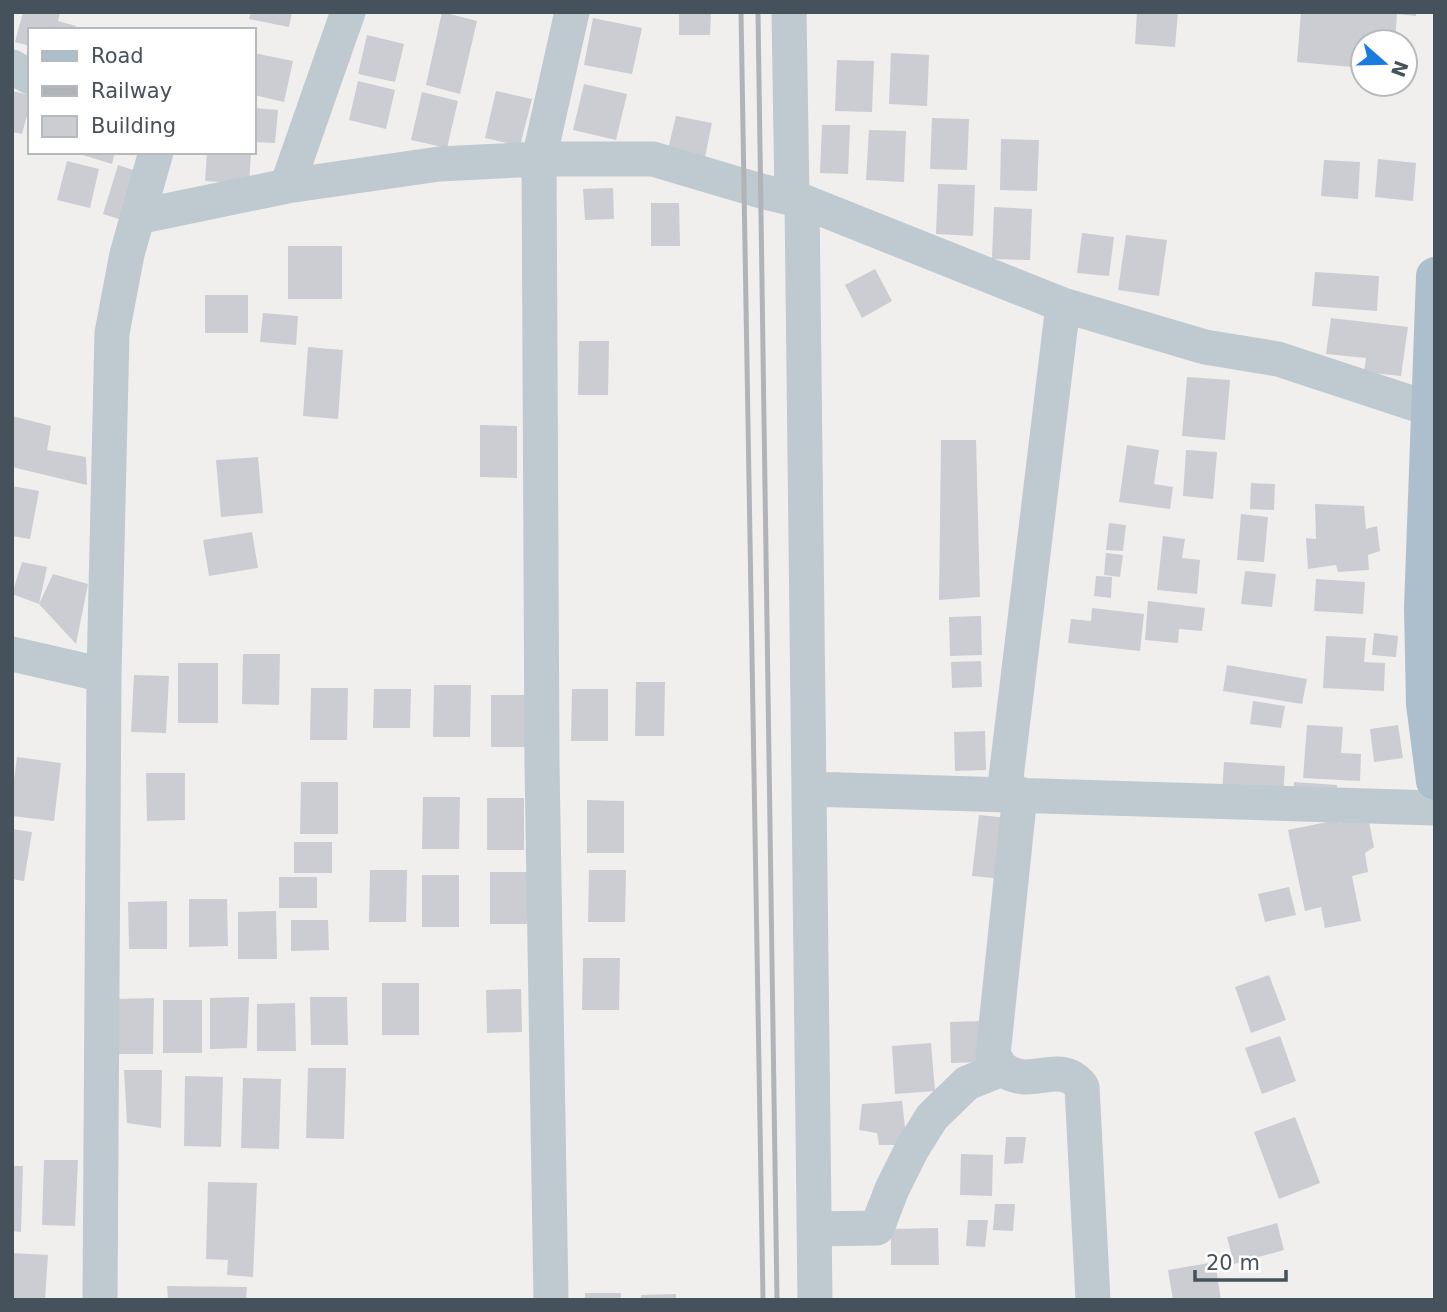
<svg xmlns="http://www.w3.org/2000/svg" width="1447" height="1312" font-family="'DejaVu Sans',sans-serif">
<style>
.building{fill:#cbcdd3}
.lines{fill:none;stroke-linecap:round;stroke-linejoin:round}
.minor{stroke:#bec9d0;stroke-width:35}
.major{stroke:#adbfcd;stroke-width:38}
.rail{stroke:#b0b4b8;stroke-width:5}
</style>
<rect width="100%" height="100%" fill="#f1eeee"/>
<path class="building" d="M23 12H60L58 21 76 26 75 30H30V46L15 42Z
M251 12H292L289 27 249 19Z
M442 12 477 21 460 94 426 85Z
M679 12H711L710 35H679Z
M1137 12H1178L1175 47 1135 44Z
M1301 12H1416V16L1397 14 1395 42H1363V68L1297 62Z
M593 18 642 28 632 74 584 65Z
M367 35 404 44 395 82 358 74Z
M254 53 293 61 284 102 254 95Z
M891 53 929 55 927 106 889 104Z
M837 60 874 61 872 112 835 111Z
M358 81 395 90 386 129 349 120Z
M584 84 627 94 616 140 573 130Z
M12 91 30 95V104L22 134 12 132Z
M496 91 532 99 520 146 485 138Z
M422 92 458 101 447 148 411 140Z
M254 108 278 110 275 143 254 142Z
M676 116 712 123 705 157 668 149Z
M932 118 969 119 967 170 930 169Z
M822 125H850L848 174 820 173Z
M869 130 906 131 904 182 866 180Z
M1001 139 1039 140 1037 191 1000 190Z
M73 152H115L112 164Z
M207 152H251L249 184 205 181Z
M1378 159 1416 163 1413 201 1375 197Z
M1324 160 1360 162 1358 199 1321 196Z
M67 161 99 169 90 208 57 200Z
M118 165 139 172 125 221 103 214Z
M938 184 975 185 973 236 936 234Z
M613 188 614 219 585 220 583 189Z
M651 203H679L680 246H651Z
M994 207 1032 209 1030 260 992 259Z
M1082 233 1114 237 1109 276 1077 273Z
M1126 235 1167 240 1159 296 1118 290Z
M288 246H342V299H288Z
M875 269 892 301 862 318 845 285Z
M1315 272 1379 276 1377 311 1312 306Z
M205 295H248V333H205Z
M263 313 298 316 296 345 260 342Z
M1331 318 1408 327 1401 376 1364 372 1366 358 1326 354Z
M579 341H609L608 395H578Z
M308 347 343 350 338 419 303 416Z
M1187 377 1230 380 1225 440 1182 436Z
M12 416 51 426 47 450 86 457 87 485 12 467Z
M480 425 517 426V478L480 477Z
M941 440H976L980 597 939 600Z
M1127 445 1159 450 1154 484 1173 487 1170 509 1119 502Z
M1186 450 1217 452 1213 499 1183 496Z
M258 457 263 513 221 517 216 460Z
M1251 483 1275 484 1274 510 1250 509Z
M12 486 39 491 30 539 12 536Z
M1315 504 1364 506 1366 529 1377 526 1380 551 1368 555 1369 570 1338 572 1336 565 1308 569 1306 538 1316 539Z
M1241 514 1268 517 1264 562 1237 560Z
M1109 523 1126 525 1123 551 1106 550Z
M252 532 258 568 209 576 203 540Z
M1163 536 1185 539 1182 558 1200 560 1197 594 1157 590Z
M1106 553 1123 555 1120 577 1104 575Z
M22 562 47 567 39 604 12 594Z
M1245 571 1276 574 1272 607 1241 604Z
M53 574 88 584 76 644 39 604Z
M1096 576 1112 577 1111 598 1094 596Z
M1316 579 1365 582 1363 614 1314 611Z
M1148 601 1205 608 1202 631 1179 629 1178 643 1145 640Z
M1092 608 1144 614 1140 651 1068 643 1071 619 1091 621Z
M981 616 982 655 950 656 949 617Z
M1374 633 1398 636 1396 657 1372 655Z
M1326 636 1366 638 1364 662 1385 663 1384 691 1323 688Z
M243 654H280L279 705 242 704Z
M981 661 982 687 952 688 951 662Z
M178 663H218V723H178Z
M1227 665 1307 679 1302 704 1223 691Z
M134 675 169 676 166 733 131 732Z
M636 682H665L664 736H635Z
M434 685H471L470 737H433Z
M311 688H348L347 740H310Z
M374 689H411L410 728H373Z
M572 689H608V741H571Z
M491 695H528V747H491Z
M1253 701 1285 706 1281 728 1250 724Z
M1307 725 1343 727 1341 753 1361 754 1360 781 1303 778Z
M1398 725 1403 758 1374 762 1370 729Z
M985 731 986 770 955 771 954 732Z
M17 757 61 763 54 821 12 816V795Z
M1224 762 1285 766 1283 797 1222 794Z
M146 773H185V820L147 821Z
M301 782H338V834H300Z
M1294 782 1337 785 1336 800 1293 797Z
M423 797H460L459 849H422Z
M487 798H524V850H487Z
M587 800 624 801V853H587Z
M979 815 1009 818 1002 879 972 876Z
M1368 817 1374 847 1365 853 1368 872 1352 876 1361 921 1325 928 1321 907 1305 911 1288 830 1337 820 1338 823Z
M12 829 32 832 24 881 12 879Z
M294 842H332V873H294Z
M370 870H407L406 922H369Z
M589 870H626L625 922H588Z
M490 872H527V924H490Z
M422 875H459V927H422Z
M279 877H317V908H279Z
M1289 887 1296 915 1265 922 1258 894Z
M189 899H227L228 946 189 947Z
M167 901V949H129L128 902Z
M276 911 277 959H238V912Z
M291 920H328L329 950 291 951Z
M583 958H620L619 1010H582Z
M1269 975 1286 1020 1251 1033 1235 987Z
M382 983H419V1035H382Z
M521 989 522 1032 487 1033 486 990Z
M249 997 247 1048 210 1049V998Z
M310 997H347L348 1045H311Z
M154 998 153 1054H117L116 999Z
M163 1000H202V1053H163Z
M295 1003 296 1051H257V1004Z
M981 1021 982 1062 951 1063 950 1022Z
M1280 1036 1296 1081 1262 1094 1245 1048Z
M931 1043 935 1091 895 1094 892 1046Z
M308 1068H346L344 1139 306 1138Z
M124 1070H162L161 1128 127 1123Z
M185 1076 223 1077 221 1147 184 1146Z
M243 1078 281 1079 279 1149 241 1148Z
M902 1101 907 1145H879L877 1133 859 1130 862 1104Z
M1295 1117 1320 1183 1279 1199 1254 1132Z
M1006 1137H1026L1023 1163 1004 1164Z
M961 1154 993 1155 992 1196 960 1195Z
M44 1160H78L75 1226 42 1225Z
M12 1166H23L21 1232 12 1231Z
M208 1182 257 1183 253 1277 227 1275 228 1260 206 1259Z
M995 1204H1015L1013 1231 993 1230Z
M968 1220H988L985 1247 966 1246Z
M1277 1223 1284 1250 1234 1264 1227 1237Z
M938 1228 939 1265H891V1229Z
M12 1253 48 1255 45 1300H12Z
M1215 1262 1221 1300H1173L1168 1270Z
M167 1286 247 1287 246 1300H168Z
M585 1293H621V1300H585Z
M676 1294V1300H641V1295Z"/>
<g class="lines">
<path class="minor" d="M789 12 792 198
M12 67 30 77
M287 186 348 12
M802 201 815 1300
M137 217 287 186 439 164 539 159H653L761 191 802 201 1063 305 1205 347 1278 359 1430 409
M12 654 104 675
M809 789 1435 808
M1004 794 1063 305
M1020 794 993 1055C996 1059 999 1066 1003 1069 1030 1091 1060 1057 1082 1087L1093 1300
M814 1229 877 1228 892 1189 912 1149 932 1117 967 1083 1002 1069
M100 1300 104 675 112 333 127 254 156 152
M551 1300 542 764 539 159 572 12"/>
<path class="major" d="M1435 276 1423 608 1425 704 1435 781"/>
<path class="rail" d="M741 12 763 1300
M758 12 777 1300"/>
</g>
<rect width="1447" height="1312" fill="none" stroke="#46525b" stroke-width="28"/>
<rect x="28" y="28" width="228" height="126" fill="#ffffff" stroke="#b5babd" stroke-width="2"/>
<rect x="42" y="51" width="35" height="10" fill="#adbfcd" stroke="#b5babd" stroke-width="2"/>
<text x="91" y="63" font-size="21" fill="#46525b">Road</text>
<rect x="42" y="86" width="35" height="10" fill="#b0b4b8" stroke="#b5babd" stroke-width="2"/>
<text x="91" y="98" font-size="21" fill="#46525b">Railway</text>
<rect x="42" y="116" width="35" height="21" fill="#cbcdd3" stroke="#b5babd" stroke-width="2"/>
<text x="91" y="133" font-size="21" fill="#46525b">Building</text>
<g transform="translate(1384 63) rotate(110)"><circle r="33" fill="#ffffff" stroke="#b5babd" stroke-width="2"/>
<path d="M0-5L12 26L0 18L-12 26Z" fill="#1a7ade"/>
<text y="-10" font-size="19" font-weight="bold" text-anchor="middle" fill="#46525b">N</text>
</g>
<path d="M1195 1270v10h91v-10" fill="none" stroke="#46525b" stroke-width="3.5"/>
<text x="1206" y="1270" font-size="21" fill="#46525b" stroke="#ffffff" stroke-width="5" paint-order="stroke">20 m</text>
</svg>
